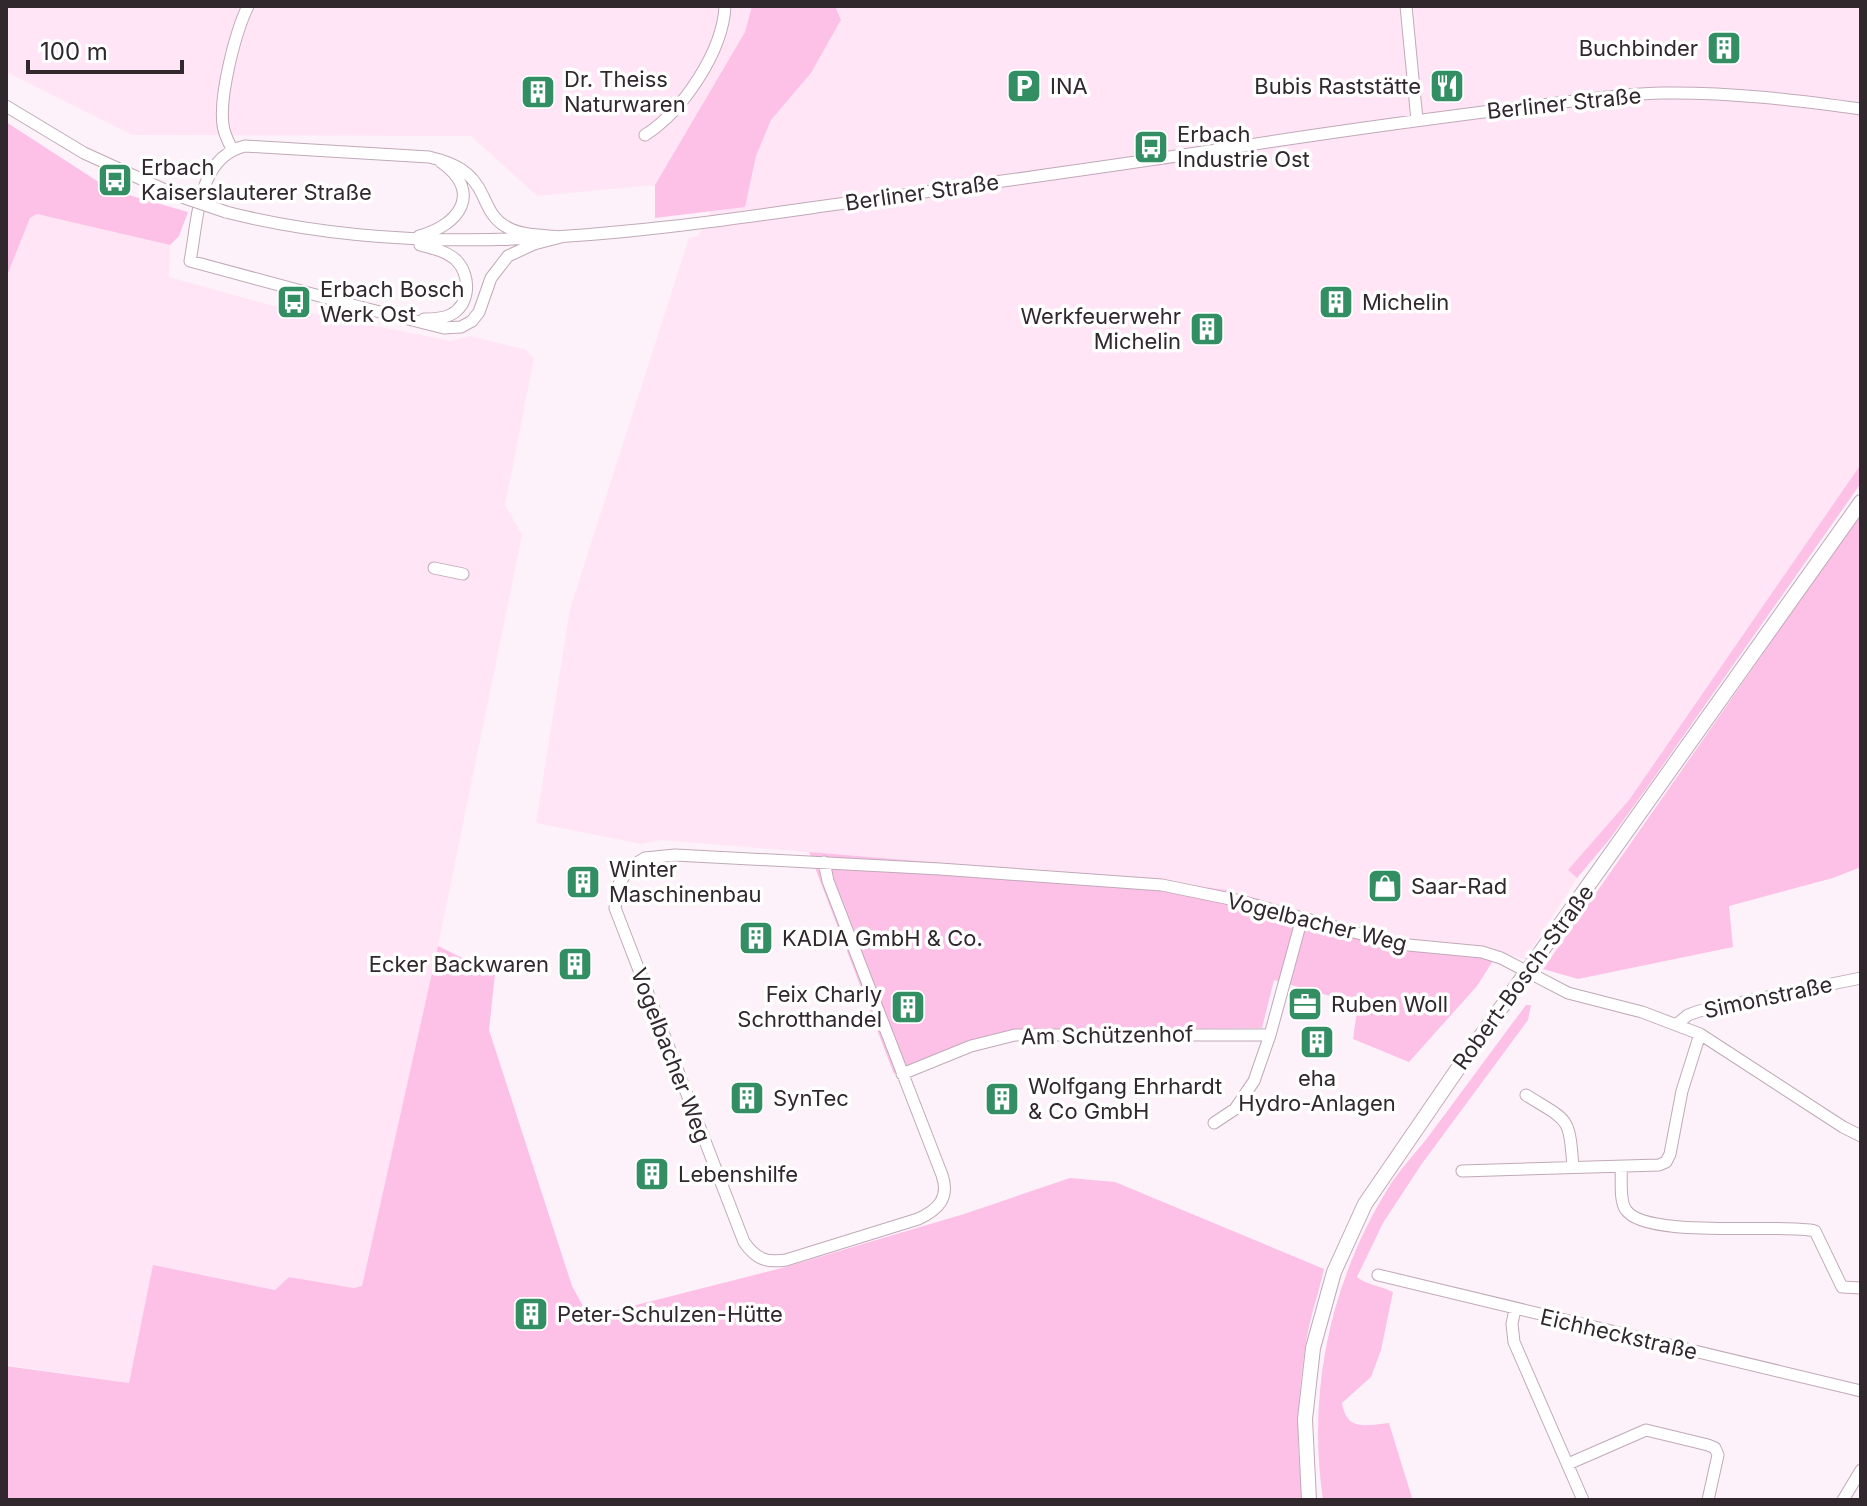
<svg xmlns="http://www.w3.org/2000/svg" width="1867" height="1506" font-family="Inter,sans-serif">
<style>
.built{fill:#ffe5f5}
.green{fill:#fdc1e8}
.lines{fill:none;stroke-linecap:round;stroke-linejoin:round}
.minor-casing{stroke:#c1a9b8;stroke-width:13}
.major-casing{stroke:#c1a9b8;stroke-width:16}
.minor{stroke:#fff;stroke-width:11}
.major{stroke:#fff;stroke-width:14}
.minor-bridge-casing{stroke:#c1a9b8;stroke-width:13;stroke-linecap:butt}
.minor-bridge{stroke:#fff;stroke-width:11}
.labels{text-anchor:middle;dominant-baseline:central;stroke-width:7;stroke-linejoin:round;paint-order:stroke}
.poi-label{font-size:22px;fill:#31282e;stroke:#fff;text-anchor:start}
.street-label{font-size:22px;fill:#31282e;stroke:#fff}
</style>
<rect width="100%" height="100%" fill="#fdf2f9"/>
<path class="built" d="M6 6H752L745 32 655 185 537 196 471 136 132 135 6 72Z
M835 6H1861V464L1629 800 1569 870 1577 878 1525 959 1482 948 1420 944 1226 890 1162 881 661 840 641 844 536 823 570 609 689 238 698 236 711 211 745 206 756 156 771 120 811 73 841 21Z
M38 214 170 245 169 277 266 304 451 341 470 336 524 349 534 358 505 505 522 535 438 946 362 1286 355 1288 289 1277 275 1290 154 1265 129 1383 6 1365V278L30 218Z"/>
<path class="green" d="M752 6H835L841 20 811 73 771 120 756 156 745 207 655 218V185L745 32Z
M6 122 111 190 188 212 179 236 170 245 37 214 30 218 6 278Z
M1861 464V483L1651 782 1609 840 1577 878 1568 870 1629 800Z
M1861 513V867L1833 878 1729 906 1733 947 1578 979 1543 969Z
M809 852 1162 881 1226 890 1420 944 1498 953 1477 986 1409 1062 1353 1039 1358 1004 1274 980 1262 1028 1010 1030 965 1043 894 1074Z
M438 946 495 974 489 1030 572 1286 589 1317 782 1268 964 1214 1070 1178 1115 1182 1324 1269C1319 1292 1311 1314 1307 1337 1298 1390 1294 1447 1304 1500H6V1366L129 1383 153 1265 275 1290 289 1277 354 1288 362 1286Z
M1526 1005H1531L1528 1020 1421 1165 1383 1223 1357 1277C1367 1285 1381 1286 1393 1292L1381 1350 1371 1377 1342 1403C1347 1432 1366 1425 1389 1423L1412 1498 1423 1500H1323C1307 1392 1330 1283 1387 1190 1398 1171 1414 1155 1428 1137 1461 1093 1493 1049 1526 1005Z"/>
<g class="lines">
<g class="minor-casing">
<path id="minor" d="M1406 6 1417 120
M6 106 84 153 176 195
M645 135C683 111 723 51 725 6
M245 146 429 157C454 163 472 171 483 196 488 207 493 219 505 226 520 236 543 235 561 237L534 244 508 256 491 278 479 312 472 321 461 327 444 328 364 308 190 261C198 221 197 157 245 146Z
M232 149C228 141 224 134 223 125 219 96 235 33 248 6
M226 212C419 261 615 236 810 208 952 188 1094 169 1236 147 1332 132 1427 119 1523 107 1570 102 1616 94 1663 93 1730 92 1795 100 1861 109
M419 236C460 225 483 192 441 162
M420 245C432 248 446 251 456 260 471 275 471 305 450 315 442 319 432 319 424 319
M434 568 463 574
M824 862 828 881 942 1175C950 1198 938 1210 918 1219L786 1260C766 1263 756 1259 744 1242L615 908 619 884 630 867 645 858 675 855 940 869 1162 885 1240 901 1398 944 1482 952 1501 958 1568 993 1642 1012 1700 1034 1843 1127 1861 1136
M1677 1024 1688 1015 1699 1011 1861 978
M902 1074 971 1046 1015 1035H1270
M1526 1095C1569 1122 1569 1115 1573 1167
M1214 1123 1235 1109 1254 1081 1270 1035 1302 918
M1621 1167C1622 1179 1619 1201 1626 1210 1646 1239 1779 1223 1815 1231L1842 1287 1861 1288
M1462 1171 1659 1165 1666 1162 1670 1154 1682 1091 1700 1034
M1378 1275 1861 1391
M1515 1309 1512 1324 1514 1342 1583 1500
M1568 1464 1646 1430 1708 1445 1715 1448 1718 1455 1708 1500
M1843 1500 1861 1470"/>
</g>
<g class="major-casing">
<path id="major" d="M1309 1500 1305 1419 1313 1348 1334 1272 1365 1204 1459 1067 1861 502"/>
</g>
<use href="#minor" class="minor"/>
<use href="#major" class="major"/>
<g class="minor-bridge-casing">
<path id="minor-bridge" d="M176 195 226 212"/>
</g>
<use href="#minor-bridge" class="minor-bridge"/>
</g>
<defs>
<g id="building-square" transform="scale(1.8)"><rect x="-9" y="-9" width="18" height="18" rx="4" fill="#338e64" stroke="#fff"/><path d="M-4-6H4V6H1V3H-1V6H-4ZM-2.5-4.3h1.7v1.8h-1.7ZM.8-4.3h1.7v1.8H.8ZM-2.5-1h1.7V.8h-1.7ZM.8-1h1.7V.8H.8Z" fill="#fff"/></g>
<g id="parking-square" transform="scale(1.8)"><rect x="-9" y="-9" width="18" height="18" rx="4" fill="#338e64" stroke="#fff"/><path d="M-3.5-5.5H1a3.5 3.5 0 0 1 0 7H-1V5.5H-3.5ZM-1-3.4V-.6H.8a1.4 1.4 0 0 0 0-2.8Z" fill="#fff"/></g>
<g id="restaurant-square" transform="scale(1.8)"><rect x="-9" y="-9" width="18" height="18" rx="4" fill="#338e64" stroke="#fff"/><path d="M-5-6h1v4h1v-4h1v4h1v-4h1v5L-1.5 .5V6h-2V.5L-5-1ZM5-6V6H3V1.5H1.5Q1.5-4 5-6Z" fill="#fff"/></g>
<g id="bus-square" transform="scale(1.8)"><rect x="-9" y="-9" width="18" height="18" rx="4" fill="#338e64" stroke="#fff"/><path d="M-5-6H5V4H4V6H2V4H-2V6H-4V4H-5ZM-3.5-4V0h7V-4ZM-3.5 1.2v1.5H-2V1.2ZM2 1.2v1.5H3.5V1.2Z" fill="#fff"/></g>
<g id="shop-square" transform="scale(1.8)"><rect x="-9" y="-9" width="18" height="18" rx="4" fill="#338e64" stroke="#fff"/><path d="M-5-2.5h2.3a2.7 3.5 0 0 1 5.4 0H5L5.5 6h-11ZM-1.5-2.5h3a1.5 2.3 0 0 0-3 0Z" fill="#fff"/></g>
<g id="office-square" transform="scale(1.8)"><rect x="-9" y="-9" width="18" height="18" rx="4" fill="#338e64" stroke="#fff"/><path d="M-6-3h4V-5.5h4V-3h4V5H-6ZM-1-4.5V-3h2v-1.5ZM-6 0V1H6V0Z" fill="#fff"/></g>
</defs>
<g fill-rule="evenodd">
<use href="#building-square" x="1724" y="48"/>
<use href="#parking-square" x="1024" y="86"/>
<use href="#restaurant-square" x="1447" y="86"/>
<use href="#building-square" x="538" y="92"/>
<use href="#bus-square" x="1151" y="147"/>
<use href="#bus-square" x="115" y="180"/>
<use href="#bus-square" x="294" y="302"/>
<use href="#building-square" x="1336" y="302"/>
<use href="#building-square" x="1207" y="329"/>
<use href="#building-square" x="583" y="882"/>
<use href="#shop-square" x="1385" y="886"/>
<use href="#building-square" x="756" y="938"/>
<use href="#building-square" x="575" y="964"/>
<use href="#office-square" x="1305" y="1004"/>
<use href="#building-square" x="908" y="1007"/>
<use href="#building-square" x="1317" y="1042"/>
<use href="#building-square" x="747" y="1098"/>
<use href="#building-square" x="1002" y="1099"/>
<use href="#building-square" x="652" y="1174"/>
<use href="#building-square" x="531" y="1314"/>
</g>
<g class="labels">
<g class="poi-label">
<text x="1698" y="48" text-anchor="end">Buchbinder</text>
<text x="564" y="79">Dr. Theiss<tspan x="564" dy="25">Naturwaren</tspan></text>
<text x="1050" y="86">INA</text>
<text x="1421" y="86" text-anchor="end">Bubis Raststätte</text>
<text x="1177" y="134">Erbach<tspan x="1177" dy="25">Industrie Ost</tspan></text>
<text x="141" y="167">Erbach<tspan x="141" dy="25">Kaiserslauterer Straße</tspan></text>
<text x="320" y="289">Erbach Bosch<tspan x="320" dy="25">Werk Ost</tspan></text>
<text x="1362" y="302">Michelin</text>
<text x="1181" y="316" text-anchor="end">Werkfeuerwehr<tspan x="1181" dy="25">Michelin</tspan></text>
<text x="609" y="869">Winter<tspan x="609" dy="25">Maschinenbau</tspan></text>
<text x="1411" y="886">Saar-Rad</text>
<text x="782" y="938">KADIA GmbH &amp; Co.</text>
<text x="549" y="964" text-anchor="end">Ecker Backwaren</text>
<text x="882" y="994" text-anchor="end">Feix Charly<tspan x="882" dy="25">Schrotthandel</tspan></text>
<text x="1331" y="1004">Ruben Woll</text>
<text x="1317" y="1078" text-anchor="middle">eha<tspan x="1317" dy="25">Hydro-Anlagen</tspan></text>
<text x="1028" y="1086">Wolfgang Ehrhardt<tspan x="1028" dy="25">&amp; Co GmbH</tspan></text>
<text x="773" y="1098">SynTec</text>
<text x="678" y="1174">Lebenshilfe</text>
<text x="557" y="1314">Peter-Schulzen-Hütte</text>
</g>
<g class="street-label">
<text transform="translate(1564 103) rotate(-6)">Berliner Straße</text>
<text transform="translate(922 192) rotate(-8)">Berliner Straße</text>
<text transform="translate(1317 922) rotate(14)">Vogelbacher Weg</text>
<text transform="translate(1523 977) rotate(-54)">Robert-Bosch-Straße</text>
<text transform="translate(1768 997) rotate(-12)">Simonstraße</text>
<text transform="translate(1107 1035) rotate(-1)">Am Schützenhof</text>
<text transform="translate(671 1055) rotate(69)">Vogelbacher Weg</text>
<text transform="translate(1619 1334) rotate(13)">Eichheckstraße</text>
</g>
</g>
<rect width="1867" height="1506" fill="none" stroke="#31282e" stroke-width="16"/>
<path d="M28 60v12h154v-12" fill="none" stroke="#31282e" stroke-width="4"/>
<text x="40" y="60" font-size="24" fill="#31282e" stroke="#ffffff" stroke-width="6" paint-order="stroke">100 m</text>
</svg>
